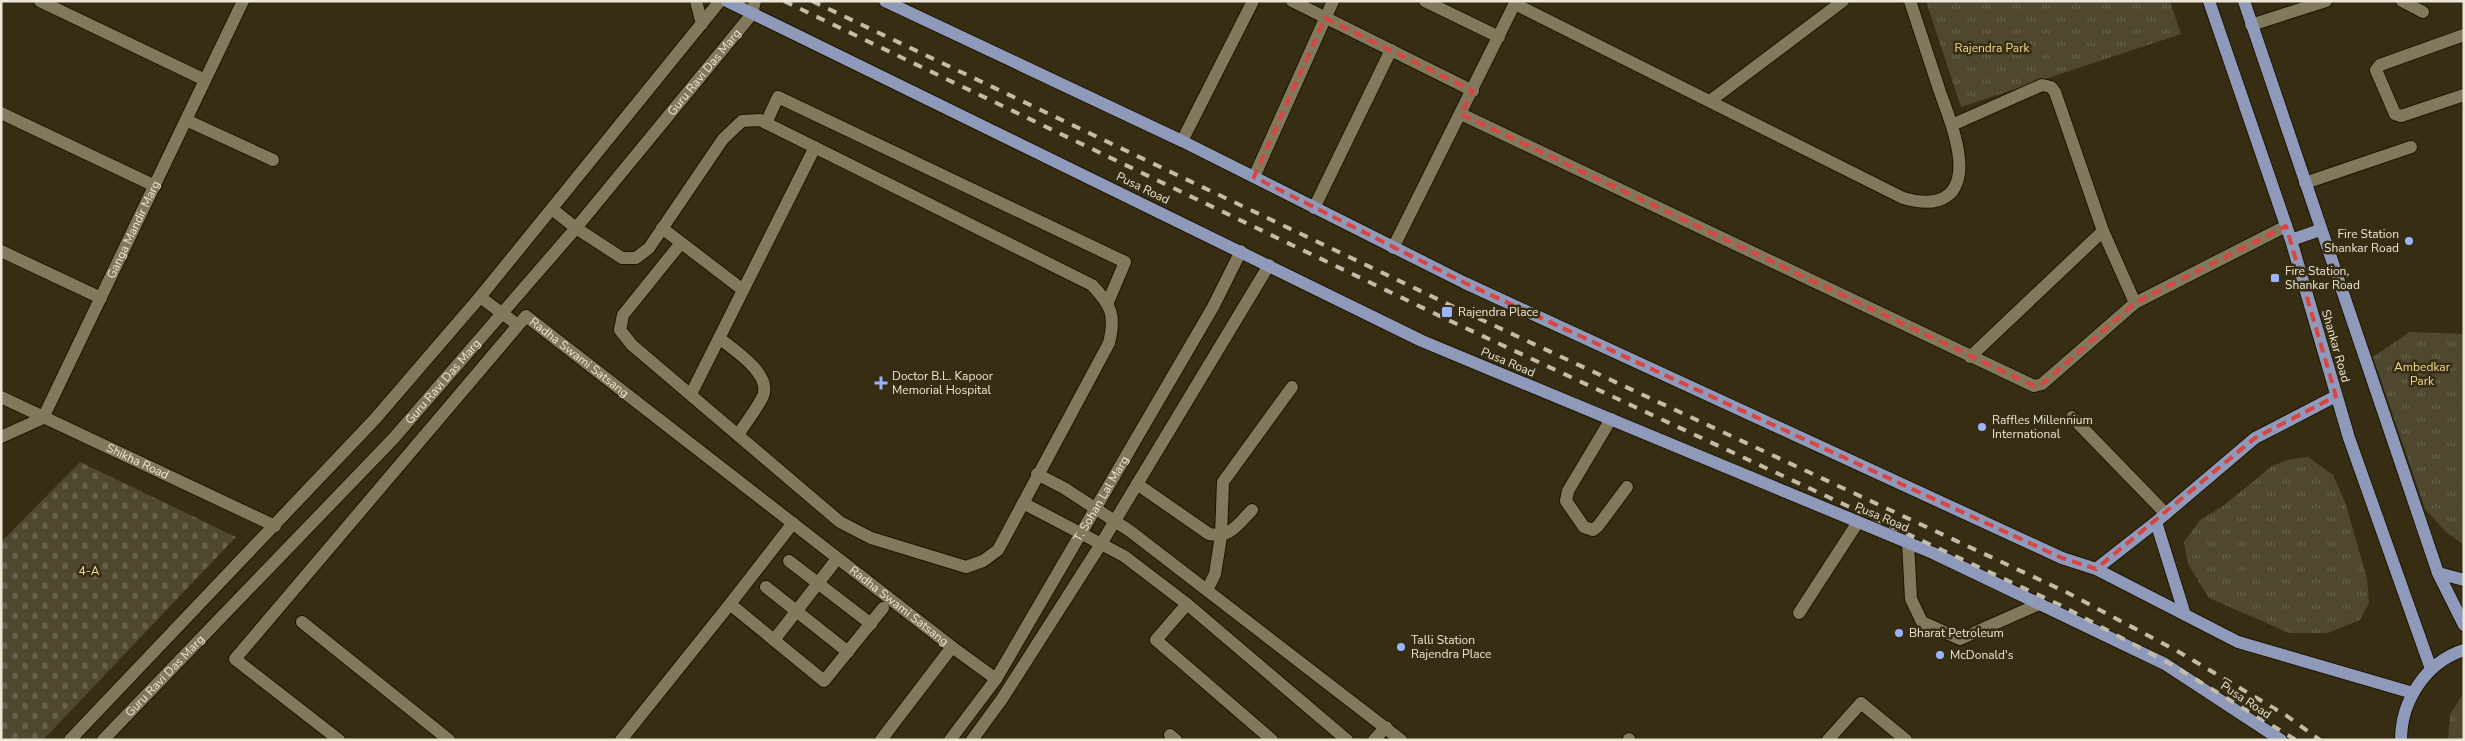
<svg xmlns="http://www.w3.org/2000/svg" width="2465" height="741" font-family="'Nunito Sans',sans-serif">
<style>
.cemetery{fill:url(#cemetery-stones)}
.park{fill:url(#park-tufts)}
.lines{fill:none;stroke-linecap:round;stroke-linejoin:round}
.minor-casing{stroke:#1d1500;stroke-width:14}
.major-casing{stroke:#1d1500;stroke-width:14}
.minor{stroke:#82795c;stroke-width:12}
.major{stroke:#8f9aba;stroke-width:12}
.rail{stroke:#c2bcaa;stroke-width:4;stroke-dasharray:9 9;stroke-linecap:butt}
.marked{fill:none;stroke:#d94542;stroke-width:4;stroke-dasharray:10 6;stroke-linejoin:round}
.poi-dot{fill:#9bb5fd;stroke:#362d13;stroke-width:2}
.labels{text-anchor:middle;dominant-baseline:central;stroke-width:5;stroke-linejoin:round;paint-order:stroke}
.park-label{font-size:12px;fill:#f2da91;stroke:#362d13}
.street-label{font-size:12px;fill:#ece7d7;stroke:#362d13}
.poi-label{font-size:12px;fill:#ece7d7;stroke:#362d13;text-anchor:start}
</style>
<defs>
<pattern id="cemetery-stones" width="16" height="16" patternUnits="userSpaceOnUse" patternTransform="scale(1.25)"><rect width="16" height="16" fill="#4f472e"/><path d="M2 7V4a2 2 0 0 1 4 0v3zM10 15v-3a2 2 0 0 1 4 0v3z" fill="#68624c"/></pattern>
<pattern id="park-tufts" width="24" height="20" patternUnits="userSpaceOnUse" patternTransform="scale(1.25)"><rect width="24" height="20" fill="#4f472e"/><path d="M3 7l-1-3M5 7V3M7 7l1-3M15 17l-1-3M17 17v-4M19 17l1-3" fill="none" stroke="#68624c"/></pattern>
</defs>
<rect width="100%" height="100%" fill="#362d13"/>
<path class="cemetery" d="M80 462 236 537 43 740H1V542Z"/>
<path class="park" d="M1926 1H2170L2181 34 1961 107Z
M2410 332 2464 334V545L2446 532 2425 509 2373 357Z
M2308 457 2333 475 2345 502 2367 578 2369 603 2360 620 2328 633H2289L2209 598 2188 564 2184 542 2200 520 2223 506 2272 466 2291 459Z
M2464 692V740H2448L2450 715Z"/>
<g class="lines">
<g class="minor-casing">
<g id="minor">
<path d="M40 1 205 80"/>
<path d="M696 1 702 24"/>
<path d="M1292 1 1473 91"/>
<path d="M1425 1 1499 37"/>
<path d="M2402 1 2423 12"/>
<path d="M1515 4 1903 198C1927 205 1955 205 1959 173 1962 149 1948 114 1940 92 1930 62 1920 31 1910 1"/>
<path d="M2251 25 2326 1"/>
<path d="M2464 35 2380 65 2376 70 2395 114 2401 116 2464 95"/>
<path d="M1710 101 1843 1"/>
<path d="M1 113 155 186"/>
<path d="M1461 114 2034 386 2042 384 2135 303 2286 226"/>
<path d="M186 120 273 160"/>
<path d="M766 123 778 97 1125 262 1108 302"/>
<path d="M1952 125 2042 85 2051 87 2055 92 2103 231 2135 303"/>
<path d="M1182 141 1253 1"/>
<path d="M1254 177 1333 1"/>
<path d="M2305 183 2411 147"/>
<path d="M1314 208 1391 50"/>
<path d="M552 209 576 228 622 258H636L649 248 723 139 742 121 760 120 1092 285C1111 305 1116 315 1109 343L998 550 983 561 966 567 871 538 840 522 632 345 620 330 623 315 681 243"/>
<path d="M662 228 743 290"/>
<path d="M1393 248 1516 1"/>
<path d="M1 251 101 298"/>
<path d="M480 297 518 325"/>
<path d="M719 338C734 350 772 374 763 396 757 409 746 422 738 435"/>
<path d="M1970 357 2103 231"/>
<path d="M691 394 815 147"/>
<path id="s1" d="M1 397 275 526"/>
<path d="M2072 417 2166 514"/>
<path d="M1611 419 1568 491 1566 501 1584 527 1593 530 1598 526 1627 487"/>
<path id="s2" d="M1 437 43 418 243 1"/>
<path d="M1037 474 1064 488 1130 531 1401 740"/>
<path d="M1137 484 1209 534C1231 538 1237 525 1252 510"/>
<path d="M1023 503 1124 556 1187 604 1347 740"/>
<path d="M793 523 730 604 824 681 883 608"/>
<path d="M1908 542 1911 599 1922 622 1960 639 2039 604"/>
<path d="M789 561 871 624"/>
<path d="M766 587 848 652"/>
<path d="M1207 590 1215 574 1221 536 1223 482 1292 387"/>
<path d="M1187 604 1156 640 1272 740"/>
<path d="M1799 613 1858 522"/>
<path d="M302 622 449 740"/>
<path d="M774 640 833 564"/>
<path d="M952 647 996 679"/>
<path d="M1170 735 1176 740"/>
<path d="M70 740 375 419 480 297 720 1"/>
<path id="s3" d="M103 740 393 439 576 228 752 14 755 1"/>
<path id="s4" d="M339 740 235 659 526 316 952 647 881 740"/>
<path d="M621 740 730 604"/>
<path id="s5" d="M950 740 996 679 1213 307 1241 251"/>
<path d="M972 740 1002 699 1101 544 1269 265"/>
<path d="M1374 740 1386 727"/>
<path d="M1629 740V739"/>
<path d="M1828 740 1861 703 1906 740"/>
</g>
</g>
<g class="major-casing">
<path id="major" d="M727 1 1422 341 1933 553 2165 664 2281 740
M885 1 1182 141 1465 283 2062 558 2096 569 2238 642 2413 693
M2209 1 2291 240 2349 438 2431 669
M2244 1 2438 573 2464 625
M2291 240 2320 230
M2156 522 2185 615
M2096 569 2156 522 2255 438 2336 396
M2438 573 2464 580
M2401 740C2401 701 2426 662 2464 650"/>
</g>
<use href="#minor" class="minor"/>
<use href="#major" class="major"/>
<path class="rail" d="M784 1 1444 318 2060 605 2172 665 2296 740
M812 1 1450 305 2066 592 2179 652 2287 716 2320 740"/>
</g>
<path class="marked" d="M1325 18 1473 91 1461 114 2034 386 2042 384 2135 303 2286 226 2336 396 2255 438 2096 569 2062 558 1465 283 1254 177Z"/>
<g class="poi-dot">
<circle cx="2409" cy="241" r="5"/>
<rect x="2270" y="273" width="10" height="10" rx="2.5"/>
<rect x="1441" y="306" width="12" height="12" rx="2.5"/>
<path d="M878.5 375.5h5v5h5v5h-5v5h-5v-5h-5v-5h5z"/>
<circle cx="1982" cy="427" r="5"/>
<circle cx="1899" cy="633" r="5"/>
<circle cx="1401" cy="647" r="5"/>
<circle cx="1940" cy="655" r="5"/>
</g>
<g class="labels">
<g class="park-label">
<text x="1992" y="48">Rajendra Park</text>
<text x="2422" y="367">Ambedkar<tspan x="2422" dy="14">Park</tspan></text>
<text x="89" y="571">4-A</text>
</g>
<g class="street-label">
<text stroke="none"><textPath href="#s3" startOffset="899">Guru Ravi Das Marg</textPath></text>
<text transform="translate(1143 188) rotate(26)">Pusa Road</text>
<text stroke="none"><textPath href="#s2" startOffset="255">Ganga Mandir Marg</textPath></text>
<text transform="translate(2336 346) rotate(74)">Shankar Road</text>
<text stroke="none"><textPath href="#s4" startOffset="649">Radha Swami Satsang</textPath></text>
<text transform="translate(1508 362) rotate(23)">Pusa Road</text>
<text stroke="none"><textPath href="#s3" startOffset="494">Guru Ravi Das Marg</textPath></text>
<text stroke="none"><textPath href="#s1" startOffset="151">Shikha Road</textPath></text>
<text stroke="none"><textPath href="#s5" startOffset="285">T. Sohan Lal Marg</textPath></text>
<text transform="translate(1882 517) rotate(23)">Pusa Road</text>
<text stroke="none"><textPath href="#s4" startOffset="1054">Radha Swami Satsang</textPath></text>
<text stroke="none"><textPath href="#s3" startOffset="89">Guru Ravi Das Marg</textPath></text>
<text transform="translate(2246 700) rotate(33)">Pusa Road</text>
</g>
<g class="poi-label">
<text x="2399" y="234" text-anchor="end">Fire Station<tspan x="2399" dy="14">Shankar Road</tspan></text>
<text x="2285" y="271">Fire Station,<tspan x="2285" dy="14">Shankar Road</tspan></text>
<text x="1458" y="312">Rajendra Place</text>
<text x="892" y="376">Doctor B.L. Kapoor<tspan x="892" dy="14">Memorial Hospital</tspan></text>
<text x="1992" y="420">Raffles Millennium<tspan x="1992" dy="14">International</tspan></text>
<text x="1909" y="633">Bharat Petroleum</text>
<text x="1411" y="640">Talli Station<tspan x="1411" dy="14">Rajendra Place</tspan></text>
<text x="1950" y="655">McDonald's</text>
</g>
</g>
<rect width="2465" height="741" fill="none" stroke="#ece7d7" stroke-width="5"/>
</svg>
